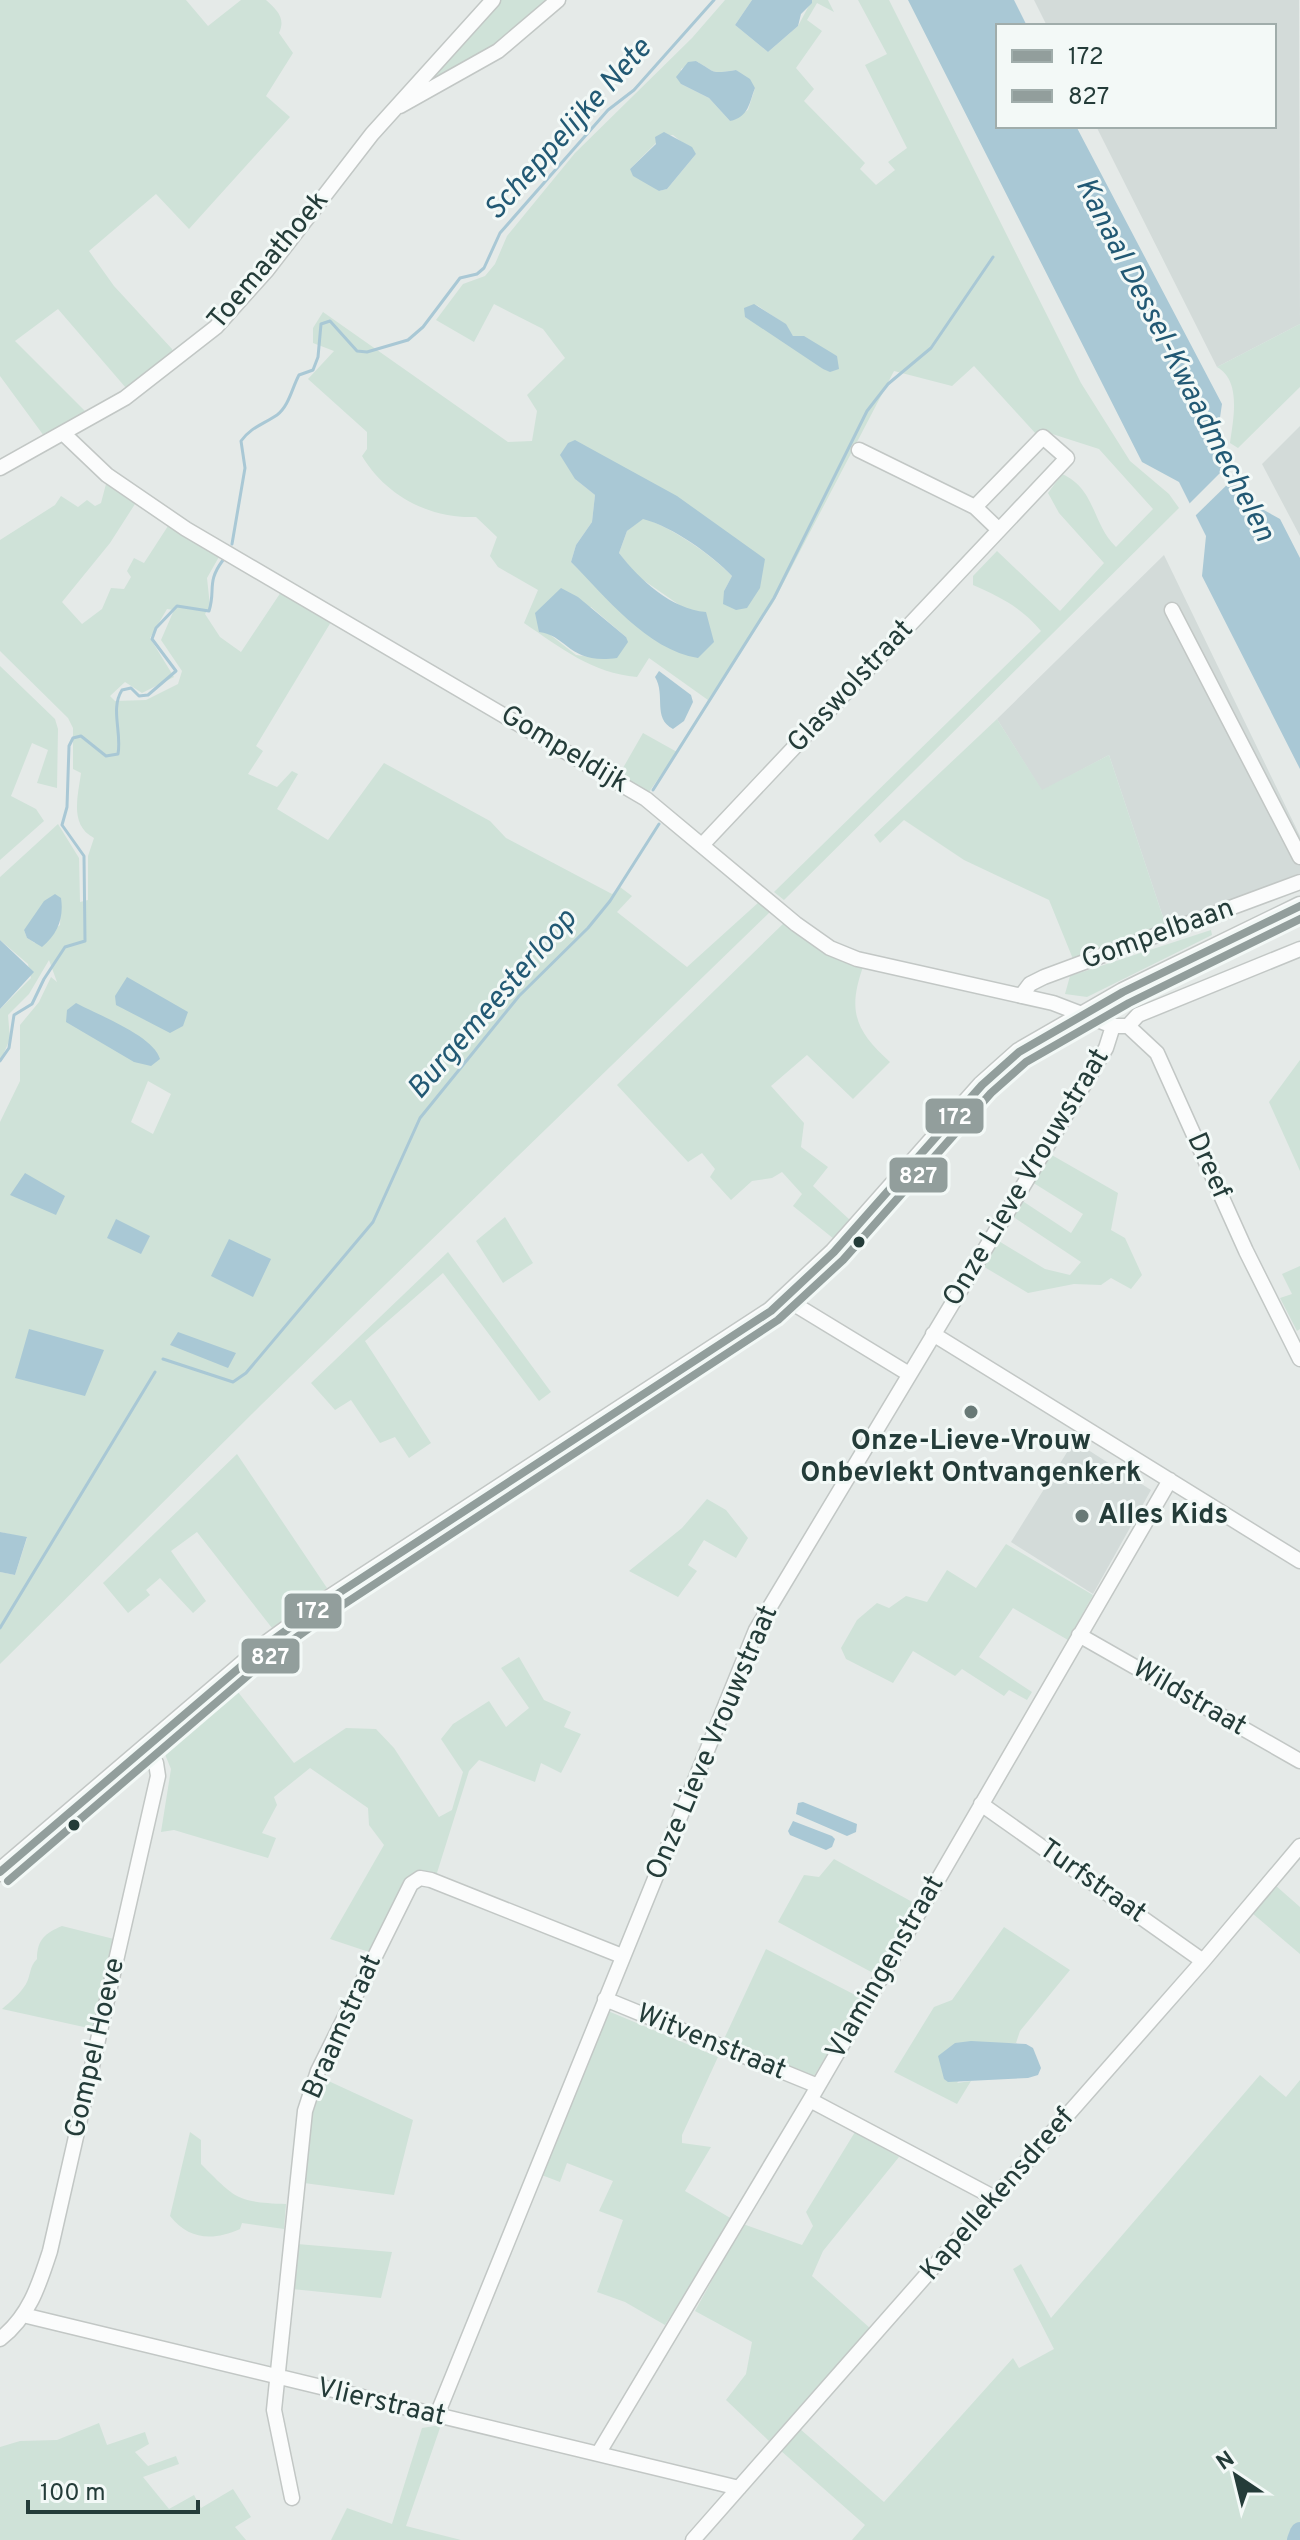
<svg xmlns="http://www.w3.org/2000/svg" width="1300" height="2540" font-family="Overpass,sans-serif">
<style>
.built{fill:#d3dbd9}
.green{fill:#cfe2d8;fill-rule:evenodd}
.water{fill:#a9c8d5}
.pier{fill:#e5eae8}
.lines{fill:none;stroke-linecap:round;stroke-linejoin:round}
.stream{stroke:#a9c8d5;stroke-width:3}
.river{stroke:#a9c8d5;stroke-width:20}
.minor-casing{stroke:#c2c7c5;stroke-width:17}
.tertiary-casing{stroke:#c2c7c5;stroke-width:21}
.minor{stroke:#fbfcfc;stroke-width:14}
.tertiary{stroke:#fbfcfc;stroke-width:18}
.bus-1-casing{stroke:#f3f9f7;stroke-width:14}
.bus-2-casing{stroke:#f3f9f7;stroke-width:14}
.bus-1{stroke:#929e9c;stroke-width:8}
.bus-2{stroke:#929e9c;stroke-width:8}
.bus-dot{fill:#243c39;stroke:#f3f9f7;stroke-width:3}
.poi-dot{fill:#687976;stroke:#f3f9f7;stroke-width:3}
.labels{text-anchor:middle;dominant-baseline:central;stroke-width:6;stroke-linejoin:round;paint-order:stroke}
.street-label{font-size:28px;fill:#243c39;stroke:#f3f9f7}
.poi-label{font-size:28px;font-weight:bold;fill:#243c39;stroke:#f3f9f7}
.water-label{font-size:30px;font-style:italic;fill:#225974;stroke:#f3f9f7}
.line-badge{stroke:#f3f9f7;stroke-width:3}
.badge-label{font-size:22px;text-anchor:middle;font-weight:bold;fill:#fff}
</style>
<rect width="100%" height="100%" fill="#e5eae8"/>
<path class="built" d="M1034 0H1299L1300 324 1217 367 1096 126H1274V26H1047Z
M1300 426V536L1262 464Z
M1164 555 1300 836V873L1166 926 1109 755 1042 791 997 719Z
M1074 1441 1151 1490 1093 1594 1011 1542Z"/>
<path class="green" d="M0 0H186L208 26 241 0H266C277 10 286 18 279 33L293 53 266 96 290 117 189 229 156 194 89 251 114 286 172 349 174 356 126 388 58 309 15 341 87 413 44 436 0 376Z
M499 0H552L513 35 430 87 426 80Z
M725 0H752L735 25 768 52 798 26 812 0H828L834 12 817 3 807 20 822 31 796 68 814 89 804 101 865 163 860 169 876 185 895 170 888 162 907 148 865 65 887 54 858 0H889L1081 383 1130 461 1169 494 1179 508 784 900 774 892 1041 631C1021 607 1000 597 973 585V576L997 551 1060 611 1104 563 1059 513 1048 493 1062 474C1096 489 1092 524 1116 547L1153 509 1099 449 1043 431 1036 434 974 366 952 386 894 371 773 603 708 700 649 658 637 677C592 673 561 648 524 623L538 590 498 567 490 556 497 537 476 517C430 519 386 496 362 456L367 449V432L308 379 334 351 313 343V328L323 312 508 442 532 441 537 411 527 395 565 358 543 329 494 304 474 342 436 320 463 284 485 276 495 264 507 236 575 153 692 38ZM696 61C717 73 710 74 736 70L755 88 748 110 730 121 709 98 681 84V69ZM673 135 696 154 667 189 659 191 630 169 658 141 656 137ZM755 304 785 324 793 336 837 356 823 369ZM575 479 765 559 724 591 732 576C710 554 673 528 643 518L627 531 619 553 636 575 688 611 643 631 571 562 576 545 592 522 595 495ZM591 607 626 637 607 659 576 655 548 633Z
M1300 324V387L1238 448 1230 443C1233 420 1242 381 1217 367Z
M106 484 135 504 110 543 62 602 82 624 102 609 111 588 124 589 131 577 127 571 134 558 144 563 168 526 220 555 207 578 210 606 205 614 220 637 241 652 281 592 331 622 256 746 263 751 248 774 277 787 292 771 298 774 277 809 328 840 384 763 490 821 506 838 612 894 620 887 632 896 617 912 687 967 759 902 770 912 260 1406 0 1664V1572L15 1575 27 1538 0 1532V1122L20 1081V1025L39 1002 51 977 57 982 49 960 29 994 8 1015 10 1039 0 1062V1009L31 978 28 964 0 940V877L58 824 79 858 80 902 88 900V856L94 838C69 825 78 796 81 773L73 769V728L68 718 0 651V540L55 505 61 496 78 507 87 500 95 506 101 503ZM167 609 174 610 161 640 182 671 178 684 146 700 115 701 110 696 125 682 142 693 174 677 150 638ZM61 898 60 925 35 943 27 938 24 930ZM148 1081 171 1094 153 1134 131 1122Z
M0 666 55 719 58 729 57 788 37 783 48 750 32 743 11 796 36 809 44 821 0 860Z
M997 719 1042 790 1109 755 1166 926 1073 959 1049 900 964 860 904 820 880 843 874 835Z
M643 733 677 752 649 792 619 775Z
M784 923 821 950 863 967C847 1012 856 1031 890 1062L853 1099 807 1055 771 1086 804 1123 801 1147 828 1167 813 1186 850 1220 834 1239 793 1206 802 1194 782 1172 772 1178 752 1181 731 1200 710 1177 715 1169 702 1153 688 1162 617 1085Z
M1211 930 1212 935 1087 997 1065 994 1070 976Z
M1300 1060V1171L1269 1102Z
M1050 1154 1118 1193 1111 1230 1125 1238 1142 1275 1131 1289 1111 1278 1101 1285 1074 1284 1028 1293 981 1265 997 1240 1045 1269 1070 1275 1081 1262 1012 1216 1021 1200 1071 1233 1083 1214 1032 1182Z
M505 1217 533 1263 503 1283 476 1241Z
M448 1252 551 1392 539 1401 443 1273 365 1341 431 1443 409 1458 395 1437 380 1443 351 1400 335 1410 311 1383Z
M1300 1266V1329L1297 1331 1280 1298 1292 1294 1282 1274Z
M237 1454 327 1588 272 1628 197 1532 171 1551 206 1601 193 1613 160 1578 146 1590 150 1595 128 1613 103 1583Z
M707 1499 726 1510 748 1538 736 1558 704 1540 688 1565 697 1571 678 1597 629 1571 682 1528Z
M1006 1544 1093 1595 1068 1640 1013 1608 979 1657 1032 1692 1027 1700 1009 1690 1004 1696 962 1669 955 1676 913 1651 893 1683 846 1659 841 1648 857 1620 877 1603 889 1608 906 1596 927 1602 947 1570 976 1588Z
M519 1657 544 1700 571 1712 564 1727 581 1734 561 1773 541 1763 535 1782 479 1760 469 1771 436 1876 422 1871 404 1880 369 1952 330 1939 384 1845 369 1825 368 1808 310 1768 274 1797 277 1805 262 1833 276 1838 268 1858 174 1830 161 1832 171 1769 162 1747 234 1687 294 1763 346 1728 376 1729 394 1748 439 1817 452 1810 463 1772 441 1739 453 1724 489 1701 506 1727 529 1708 501 1668Z
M834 1859 916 1904 875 1974 778 1922 804 1875 819 1877Z
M1275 1885 1300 1907V1954L1252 1913Z
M62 1926 114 1939 93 2029 2 2009C11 2001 20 1994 26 1984 31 1975 29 1967 37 1959 37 1940 45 1933 62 1926Z
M1004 1927 1070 1970 1020 2031 1016 2043H995L957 2083 971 2081 957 2104 894 2072 934 2007 952 2000Z
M766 1949 861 1998 814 2076 724 2039Z
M608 2011 718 2057 682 2135V2143L711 2147 685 2191 732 2219 665 2325 625 2302 597 2292 623 2220 599 2211 613 2181 567 2163 560 2182 539 2174Z
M1260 2075 1286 2097 1300 2080V2522L1287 2540H852L865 2525 780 2450 800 2429 884 2502 1013 2358 1019 2368 1054 2349 1013 2269 1021 2264 1051 2318Z
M322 2078 413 2120 394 2195 304 2183 309 2116Z
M190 2132 201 2140V2164C236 2199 236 2202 286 2204L284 2229 242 2223 240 2229C213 2241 189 2240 170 2216Z
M855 2132 899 2157 823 2251 812 2276 871 2329 769 2441 726 2400 746 2374 752 2342 695 2311 743 2224 802 2245 813 2226 806 2212Z
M297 2244 392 2252 381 2298 292 2289Z
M99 2423 107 2445 145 2432 149 2444 135 2452 148 2466 176 2456 179 2464 143 2477 169 2509 194 2495 201 2508 233 2489 251 2517 235 2527 246 2540H0V2447L20 2441 57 2440Z
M441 2425 406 2526 461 2540H331L347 2508 392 2524 422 2428Z"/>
<path class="water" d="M752 0H812V3L801 14 798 26 768 52 735 25Z
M908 0H1014L1027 26H998V126H1076L1222 404 1216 445 1244 499 1280 519 1300 558V769L1202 576 1206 536 1179 482 1142 462Z
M696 61C717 73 710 74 736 70L750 79 755 88C749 103 749 117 730 121L709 98 681 84 676 77 688 62Z
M664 132 692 147 696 154 667 189 659 191 633 176 630 169 656 144 655 137Z
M754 304 786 324 793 336H804L837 356 839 369 830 372 823 369 745 317 744 308Z
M575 440 677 496 765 559 760 588 747 608 736 610 723 604 724 591 732 576C711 554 673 527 643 519L627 531 619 553C640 580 671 609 706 612L714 642 698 658C647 650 605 596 571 562L576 545 592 522 595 495 575 479 560 455 568 443Z
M561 588 578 597 626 637 628 642 617 658C569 665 567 635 539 632L535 613Z
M659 671 691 695 693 702 684 721 673 729C652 718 666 695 655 677Z
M55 894 61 898C64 917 58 934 42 947L27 938 24 930 44 901Z
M0 940 34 972 0 1009Z
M127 977 188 1012 183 1026 170 1033 116 1005 115 996Z
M76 1003C98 1015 154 1036 160 1059L151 1066 134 1062 66 1022 67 1010Z
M25 1173 65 1196 56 1215 10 1195Z
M116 1219 150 1236 141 1254 107 1238Z
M229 1239 271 1259 253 1297 211 1276Z
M29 1329 104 1350 85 1396 15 1378Z
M178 1332 236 1353 228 1368 170 1345Z
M0 1532 27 1537 15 1575 0 1572Z
M803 1802 857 1824 856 1832 847 1836 796 1814 798 1803Z
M793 1821 832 1836 835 1839 832 1847 826 1850 790 1835 788 1831Z
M971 2041 1026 2044 1033 2048 1041 2068 1038 2075 1028 2078 948 2082 944 2079 938 2056 955 2043Z"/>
<path class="pier" d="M1230 463 1236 476 1193 518 1187 506Z"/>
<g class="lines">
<path class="stream" d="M232 544 245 468 241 441C251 427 264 424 277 415 289 406 292 388 299 375L313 370 318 357 321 324 330 321 357 351 367 352 408 340 423 327 460 278 477 274 484 268 500 233 608 110 634 90 714 0
M653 790 774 598 867 411 888 384 931 348 993 257
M0 1061 9 1048 14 1015 32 1004 44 979 65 947 85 941 84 856 62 825 67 807 69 746 73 738 81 736 106 756 118 754C122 732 110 709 122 690L131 688 139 696 148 695 176 671 152 639 156 628 177 606 209 611C216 589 206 583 223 560
M163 1359 233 1382 246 1373 373 1222 420 1118 519 996 588 928 610 901 659 824
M0 1628 155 1372"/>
<path class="river" d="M1297 2540 1300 2532"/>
<g class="minor-casing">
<path id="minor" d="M400 106 498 51 558 0
M65 435 107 475 186 529 646 799 796 924 830 948 857 959 1053 1003 1113 1026H1128L1157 1053 1246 1251 1300 1359
M859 450 975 507 999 530
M0 468 125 398 216 327 267 270 372 134 493 0
M1172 610 1300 857
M703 844 1067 458 1043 437 975 507
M1021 996 1030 984 1044 977 1300 882
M1128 1026 1138 1015 1300 949
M788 1296 799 1307 909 1374
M933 1334 1300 1561
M1079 1635 1300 1761
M981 1804 1203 1961
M605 1999 818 2086
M810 2100 995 2198
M23 2315 739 2488
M0 2339C29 2317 39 2285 50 2251L158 1776 156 1763 144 1747
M437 2415 756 1630 1106 1048 1113 1026
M598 2454 810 2100 1170 1480
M292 2498 274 2410 305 2111 318 2071 411 1884 420 1878 431 1880 622 1956
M693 2540 1203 1961 1300 1846"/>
</g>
<g class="tertiary-casing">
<path id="tertiary" d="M0 1872 266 1645 325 1602 771 1311 834 1252 982 1085 1019 1052 1123 992 1300 906"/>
</g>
<use href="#minor" class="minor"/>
<use href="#tertiary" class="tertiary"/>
<g class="bus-1-casing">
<path id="bus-1" d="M0 1872 266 1645 325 1602 771 1311 834 1252 982 1085 1019 1052 1123 992 1300 906"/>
</g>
<g class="bus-2-casing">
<path id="bus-2" d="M8 1881 273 1654 332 1612 778 1320 843 1260 991 1093 1026 1062 1129 1003 1300 919"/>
</g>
<use href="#bus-1" class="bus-1"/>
<use href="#bus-2" class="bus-2"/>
</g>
<g class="bus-dot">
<circle cx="859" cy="1242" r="7"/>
<circle cx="74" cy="1825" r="7"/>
</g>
<g class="poi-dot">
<circle cx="971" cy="1412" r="8"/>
<circle cx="1082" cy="1516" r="8"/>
</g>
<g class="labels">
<g class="street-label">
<text transform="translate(269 261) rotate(-50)">Toemaathoek</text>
<text transform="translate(851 687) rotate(-47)">Glaswolstraat</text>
<text transform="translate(564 750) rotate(31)">Gompeldijk</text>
<text transform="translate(1158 935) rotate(-20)">Gompelbaan</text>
<text transform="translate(1208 1166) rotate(66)">Dreef</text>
<text transform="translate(1027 1178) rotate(-59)">Onze Lieve Vrouwstraat</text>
<text transform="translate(1189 1698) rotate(30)">Wildstraat</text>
<text transform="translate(713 1743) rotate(-67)">Onze Lieve Vrouwstraat</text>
<text transform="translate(1092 1882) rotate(35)">Turfstraat</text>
<text transform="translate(886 1968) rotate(-60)">Vlamingenstraat</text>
<text transform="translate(343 2027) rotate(-66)">Braamstraat</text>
<text transform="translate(711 2043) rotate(22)">Witvenstraat</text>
<text transform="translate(96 2048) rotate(-77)">Gompel Hoeve</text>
<text transform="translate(998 2195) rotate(-49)">Kapellekensdreef</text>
<text transform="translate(381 2403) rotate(13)">Vlierstraat</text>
</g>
<g class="poi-label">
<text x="971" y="1442">Onze-Lieve-Vrouw<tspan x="971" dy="32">Onbevlekt Ontvangenkerk</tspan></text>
<text x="1098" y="1516" text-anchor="start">Alles Kids</text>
</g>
<g class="water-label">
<text transform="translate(569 130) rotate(-48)">Scheppelijke Nete</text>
<text transform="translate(1174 360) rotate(63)">Kanaal Dessel-Kwaadmechelen</text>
<text transform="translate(493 1005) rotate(-49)">Burgemeesterloop</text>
</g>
</g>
<g class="line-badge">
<rect x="924" y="1097" width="61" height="38" rx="8" fill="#929e9c"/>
<rect x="888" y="1156" width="61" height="38" rx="8" fill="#929e9c"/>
<rect x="283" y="1592" width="60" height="38" rx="8" fill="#929e9c"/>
<rect x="240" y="1637" width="61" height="38" rx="8" fill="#929e9c"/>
</g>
<g class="badge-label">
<text x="955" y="1124">172</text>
<text x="918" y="1183">827</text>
<text x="313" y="1618">172</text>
<text x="270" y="1664">827</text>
</g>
<rect x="996" y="24" width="280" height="104" fill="#f3f9f7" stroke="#a0adab" stroke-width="2"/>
<rect x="1012" y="50" width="40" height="12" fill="#929e9c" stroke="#a0adab" stroke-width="2"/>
<text x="1068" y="64" font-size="24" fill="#243c39">172</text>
<rect x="1012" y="90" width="40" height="12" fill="#929e9c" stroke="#a0adab" stroke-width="2"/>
<text x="1068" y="104" font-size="24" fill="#243c39">827</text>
<g transform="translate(1236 2476) rotate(325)" stroke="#f3f9f7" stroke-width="6" paint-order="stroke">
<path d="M0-6L14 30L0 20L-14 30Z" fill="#243c39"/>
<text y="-12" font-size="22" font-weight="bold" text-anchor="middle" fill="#243c39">N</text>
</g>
<path d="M28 2500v12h170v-12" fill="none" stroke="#243c39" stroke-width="4"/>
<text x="40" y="2500" font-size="24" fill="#243c39" stroke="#f3f9f7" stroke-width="6" paint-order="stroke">100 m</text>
</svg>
